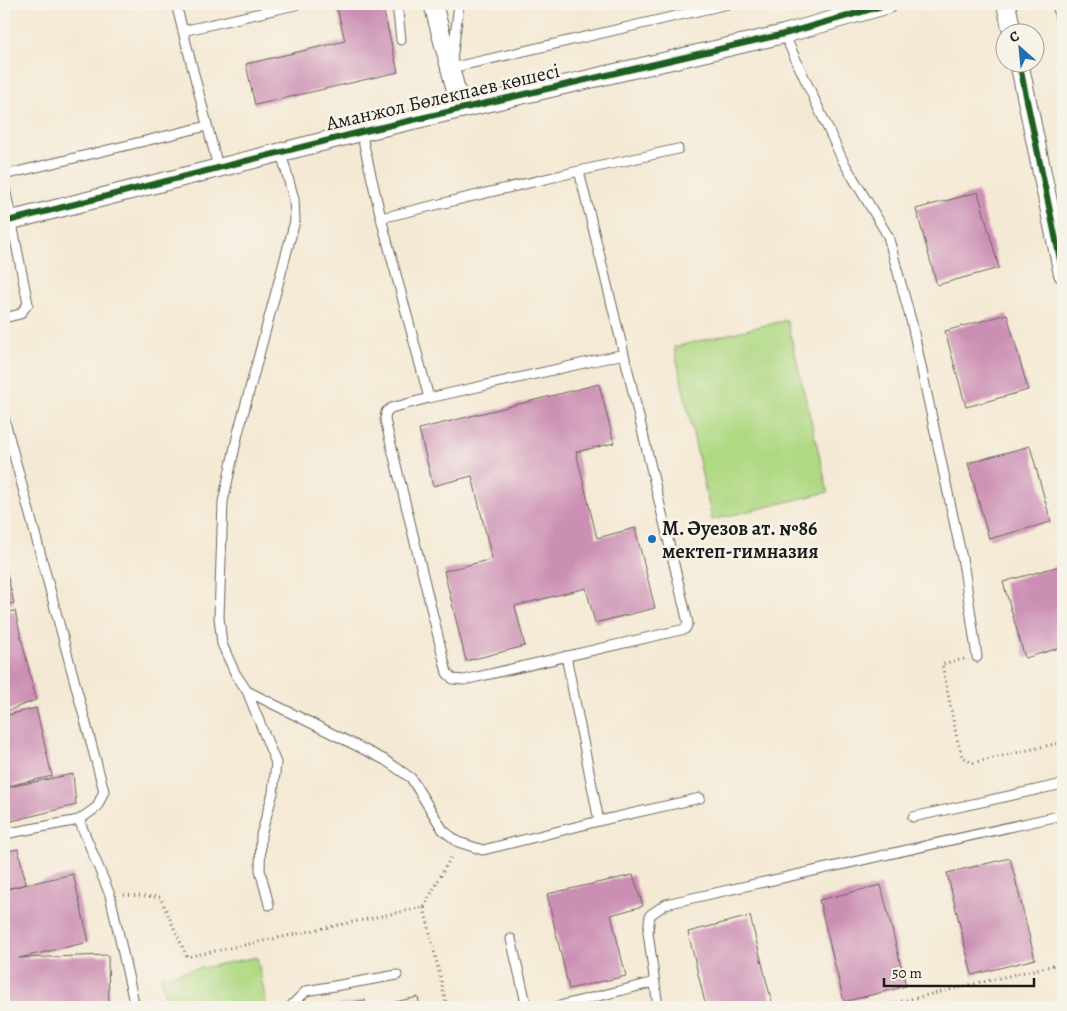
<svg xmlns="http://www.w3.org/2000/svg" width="1067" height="1011" font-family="Alegreya,serif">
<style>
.green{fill:#b0d984;stroke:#667a50}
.building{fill:#cc8fb4}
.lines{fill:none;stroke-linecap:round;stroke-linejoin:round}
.lane-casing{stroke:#68645c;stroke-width:11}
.street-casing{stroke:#68645c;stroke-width:20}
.path{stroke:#68645c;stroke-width:3;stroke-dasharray:1 4;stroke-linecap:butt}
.lane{stroke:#fff;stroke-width:9}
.street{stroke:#fff;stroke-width:18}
.cycleway-casing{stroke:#f7f3e8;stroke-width:9}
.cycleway{stroke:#1b5e20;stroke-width:6}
.poi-dot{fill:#1f6fb2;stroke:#f7f3e8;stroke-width:2}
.labels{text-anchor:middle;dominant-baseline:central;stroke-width:5;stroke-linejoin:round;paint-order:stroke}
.street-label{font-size:20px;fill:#1c1c1c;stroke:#f7f3e8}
.poi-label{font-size:20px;font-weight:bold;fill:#1c1c1c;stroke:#f7f3e8;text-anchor:start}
</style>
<rect width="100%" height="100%" fill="#f7f3e8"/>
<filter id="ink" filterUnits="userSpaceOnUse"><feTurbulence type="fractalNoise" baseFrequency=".02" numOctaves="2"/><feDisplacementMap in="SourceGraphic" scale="10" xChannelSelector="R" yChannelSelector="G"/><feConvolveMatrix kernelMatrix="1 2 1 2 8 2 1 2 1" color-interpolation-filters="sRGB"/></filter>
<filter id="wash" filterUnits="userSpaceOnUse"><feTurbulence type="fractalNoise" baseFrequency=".0096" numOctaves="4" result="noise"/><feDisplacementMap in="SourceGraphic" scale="20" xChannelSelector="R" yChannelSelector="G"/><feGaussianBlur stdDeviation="1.12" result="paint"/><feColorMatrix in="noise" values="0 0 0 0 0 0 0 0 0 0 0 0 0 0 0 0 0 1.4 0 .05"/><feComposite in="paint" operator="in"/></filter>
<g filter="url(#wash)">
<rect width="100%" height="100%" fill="#f4e9d4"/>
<path class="green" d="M787 320 828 492 712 520 674 347Z
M257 957 267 1007H167L161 976Z"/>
<g id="blocks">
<path class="building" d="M336 4H382L398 72 255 105 246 64 345 41Z
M978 192 999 268 937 285 916 209Z
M1007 314 1028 390 966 407 945 331Z
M599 384 614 443 576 452 597 538 635 528 655 608 595 623 586 588 515 606 525 646 466 661 444 571 492 559 472 476 433 486 419 429Z
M1030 446 1051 522 989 539 968 463Z
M4 561 14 603 4 605Z
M1063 565V647L1025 658 1003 582Z
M15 611 36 700 4 712V612Z
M36 708 52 776 4 787V716Z
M73 774 76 805 4 823V788Z
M18 849 26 884 7 889 73 874 89 942 19 958 108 955 109 1007H4V852Z
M1010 858 1035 959 972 975 947 873Z
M633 875 643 906 611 915 626 976 569 989 547 894Z
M881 885 906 986 844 1002 819 900Z
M750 916 773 1007H706L688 932Z
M418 997 420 1007H376V1006Z
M365 1000 366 1007H335V1006Z"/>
</g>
</g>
<g filter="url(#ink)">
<use href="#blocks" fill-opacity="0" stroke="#68645c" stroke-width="1"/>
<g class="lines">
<g class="lane-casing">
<path id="lane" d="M397 4 401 40
M459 4 451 68 728 4
M1057 4 1063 30
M178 12 218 167
M183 31 295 5
M784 34 843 161 888 236 912 324 964 568 977 657
M361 132 381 218 429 398 624 354 579 171 381 218
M281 153 294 199 295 221 238 433 223 502 219 617 222 644 235 673 247 691 385 760 411 778 443 830 458 842 483 850 599 821 700 798
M579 171 678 149
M4 175 207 126
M4 183 28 304 20 314 4 318
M429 398 391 408 386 412 385 420 447 673 453 679 464 680 685 629 688 623 624 354
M4 418 104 791 97 807 79 820 4 834
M566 656 599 821
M247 691 276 763 273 793 261 835 260 870 269 905
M913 817 1063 784
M79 820 110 895 135 1007
M511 939 527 1007
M290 1007 306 991 397 975
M555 1007 655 982
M658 1007 648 932 650 915 666 904 1063 815"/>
</g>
<g class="street-casing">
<path id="street" d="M433 4 461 109
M1006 4 1012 32
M1019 62 1063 274
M4 222 361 132 784 34 889 4"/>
</g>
<path class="path" d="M964 659 942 664 957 739 962 756 972 763 1063 742
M124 895 160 897 187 957 424 907 447 1007
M424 907 452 855
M877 1007 1063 963"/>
<use href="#lane" class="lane"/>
<use href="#street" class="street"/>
<g class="cycleway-casing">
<path id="cycleway" d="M1019 62 1063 274
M4 222 361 132 784 34 889 4"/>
</g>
<use href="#cycleway" class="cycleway"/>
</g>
</g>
<circle class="poi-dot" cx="652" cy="539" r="5"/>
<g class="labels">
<g class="street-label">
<text transform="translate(443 97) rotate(-13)">Аманжол Бөлекпаев көшесі</text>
</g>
<g class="poi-label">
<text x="662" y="528">М. Әуезов ат. №86<tspan x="662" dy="23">мектеп-гимназия</tspan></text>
</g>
</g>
<rect width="1067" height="1011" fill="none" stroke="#f7f3e8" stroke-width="20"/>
<g transform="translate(1020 48) rotate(333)"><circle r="24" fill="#f7f3e8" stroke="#9f9d96"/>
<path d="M0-4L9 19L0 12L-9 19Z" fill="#1f6fb2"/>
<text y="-8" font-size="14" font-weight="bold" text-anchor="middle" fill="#1c1c1c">С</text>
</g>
<path d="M884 978v8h150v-8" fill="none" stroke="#1c1c1c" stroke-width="2.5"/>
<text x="892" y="978" font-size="15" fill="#1c1c1c" stroke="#f7f3e8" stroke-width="4" paint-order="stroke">50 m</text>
</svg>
